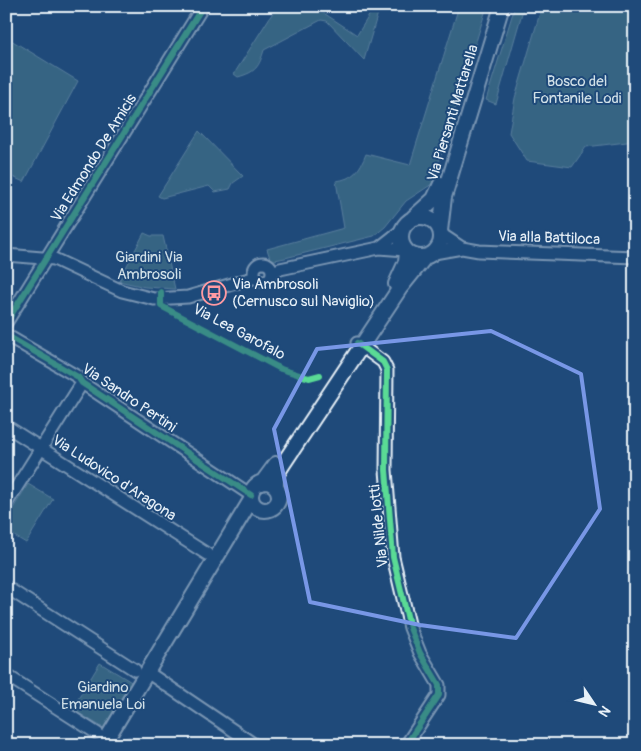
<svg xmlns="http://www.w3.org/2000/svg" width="641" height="751" font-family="Pangolin,sans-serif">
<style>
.green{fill:#52848f;stroke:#9dbac4}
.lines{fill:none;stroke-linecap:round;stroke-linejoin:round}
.minor-casing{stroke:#e8f1f8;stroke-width:15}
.tertiary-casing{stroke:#e8f1f8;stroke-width:18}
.minor{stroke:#1f4a7a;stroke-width:11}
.tertiary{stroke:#1f4a7a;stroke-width:14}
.cycleway-casing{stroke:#1f4a7a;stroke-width:9}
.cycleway{stroke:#5adb95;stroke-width:6}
.marked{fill:none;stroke:#7897e6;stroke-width:4;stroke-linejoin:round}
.labels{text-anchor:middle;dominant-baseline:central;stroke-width:4;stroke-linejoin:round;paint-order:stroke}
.park-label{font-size:15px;fill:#d2e1e8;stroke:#1f4a7a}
.street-label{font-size:15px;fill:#e8f1f8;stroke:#1f4a7a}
.poi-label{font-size:15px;fill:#e8f1f8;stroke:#1f4a7a;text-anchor:start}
</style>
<rect width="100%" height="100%" fill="#1f4a7a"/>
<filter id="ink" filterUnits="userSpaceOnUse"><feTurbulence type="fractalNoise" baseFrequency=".02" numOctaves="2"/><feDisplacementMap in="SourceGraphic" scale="10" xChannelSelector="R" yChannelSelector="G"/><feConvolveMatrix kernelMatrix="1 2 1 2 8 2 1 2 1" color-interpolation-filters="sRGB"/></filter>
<g filter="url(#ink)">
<path class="green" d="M277 6H313L357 35 375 6H380L364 60 327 21 321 20 264 50C259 67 256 72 238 77L234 74Z
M459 6H487L432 184 406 201 385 227 374 236 285 258 275 260 270 258 267 249 344 228 336 181C353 179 360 170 366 154L410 165Z
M515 6H524L496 104 486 100Z
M542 6H635V141L586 147 572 167 527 161 509 133 515 98Z
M6 37 78 81 24 182 6 174Z
M199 131 243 176 233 183 230 189 215 192 209 186 162 198 158 196Z
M144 233 151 236H163L175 289 145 287 119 281Z
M28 484 53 499 26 543 6 531V520Z
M100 663 133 683 105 729 72 709Z"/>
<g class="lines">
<g class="minor-casing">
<path id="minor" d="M441 234 462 248
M379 248 402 230
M434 253 462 248 479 251 635 257
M6 255 54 259 122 291 154 299 188 297 256 277
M254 272a9 9 0 1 1 18 0a9 9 0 1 1-18 0Z
M272 273 280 269 379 248 405 250
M6 323 203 6
M6 335 78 377 82 383 251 495
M357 343 383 362 387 370 386 470 393 557 410 628 420 653 439 685V695L406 745
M6 426 207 554
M6 504 82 383
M6 587 135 670
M147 672 255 745
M6 675 98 734
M129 744 130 745"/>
</g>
<g class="tertiary-casing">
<path id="tertiary" d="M401 237a20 20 0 1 1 40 0a20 20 0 1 1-40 0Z
M413 218 434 199 441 184
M440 231 444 197 502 6
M396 284 406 262 407 252
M251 496a14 14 0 1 1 28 0a14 14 0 1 1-28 0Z
M262 483 276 464
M276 487V475L283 464 400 288 425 257
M103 745 251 500"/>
</g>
<use href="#minor" class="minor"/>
<use href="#tertiary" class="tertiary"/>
<g class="cycleway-casing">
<path id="cycleway" d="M161 292V306L281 369 309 378 320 375
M6 323 203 6
M6 335 78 377 82 383 251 495
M357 343 383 362 387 370 386 470 393 557 410 628 420 653 439 685V695L406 745"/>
</g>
<use href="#cycleway" class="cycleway"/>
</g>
</g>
<path d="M0 0H641V751H0ZM491 331 581 374 600 509 516 638 420 625 310 602 274 429 317 349Z" fill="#1f4a7a" fill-opacity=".55" fill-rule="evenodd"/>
<path class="marked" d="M491 331 581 374 600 509 516 638 420 625 310 602 274 429 317 349Z"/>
<defs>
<g id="bus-ring" transform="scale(1.25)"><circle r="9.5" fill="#1f4a7a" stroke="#ff9aa2" stroke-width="1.5"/><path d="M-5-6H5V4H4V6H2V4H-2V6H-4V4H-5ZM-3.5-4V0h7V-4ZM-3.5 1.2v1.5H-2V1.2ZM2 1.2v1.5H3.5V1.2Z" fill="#ff9aa2"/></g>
</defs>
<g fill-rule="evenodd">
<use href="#bus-ring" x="214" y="293"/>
</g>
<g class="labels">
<g class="park-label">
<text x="577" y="81">Bosco del<tspan x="577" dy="17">Fontanile Lodi</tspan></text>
<text x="149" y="257">Giardini Via<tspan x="149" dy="17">Ambrosoli</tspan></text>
<text x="103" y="687">Giardino<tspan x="103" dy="17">Emanuela Loi</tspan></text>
</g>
<g class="street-label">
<text transform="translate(453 113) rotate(-73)">Via Piersanti Mattarella</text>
<text transform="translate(94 158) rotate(-58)">Via Edmondo De Amicis</text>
<text transform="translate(549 238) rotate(2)">Via alla Battiloca</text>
<text transform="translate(239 332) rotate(28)">Via Lea Garofalo</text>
<text transform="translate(129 398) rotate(34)">Via Sandro Pertini</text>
<text transform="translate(114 478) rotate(33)">Via Ludovico d'Aragona</text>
<text transform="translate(379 526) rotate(-96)">Via Nilde Iotti</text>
</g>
<g class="poi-label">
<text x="232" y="284">Via Ambrosoli<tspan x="232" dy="17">(Cernusco sul Naviglio)</tspan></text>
</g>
</g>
<rect width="641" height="751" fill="none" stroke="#1f4a7a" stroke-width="25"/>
<rect x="12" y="12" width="616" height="726" fill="none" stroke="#e8f1f8" stroke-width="2" filter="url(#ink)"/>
<g transform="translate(594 704) rotate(125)" stroke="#1f4a7a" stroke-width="4" paint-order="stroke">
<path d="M0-4L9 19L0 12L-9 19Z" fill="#e8f1f8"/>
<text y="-8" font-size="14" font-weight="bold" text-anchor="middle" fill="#e8f1f8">N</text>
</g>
</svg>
